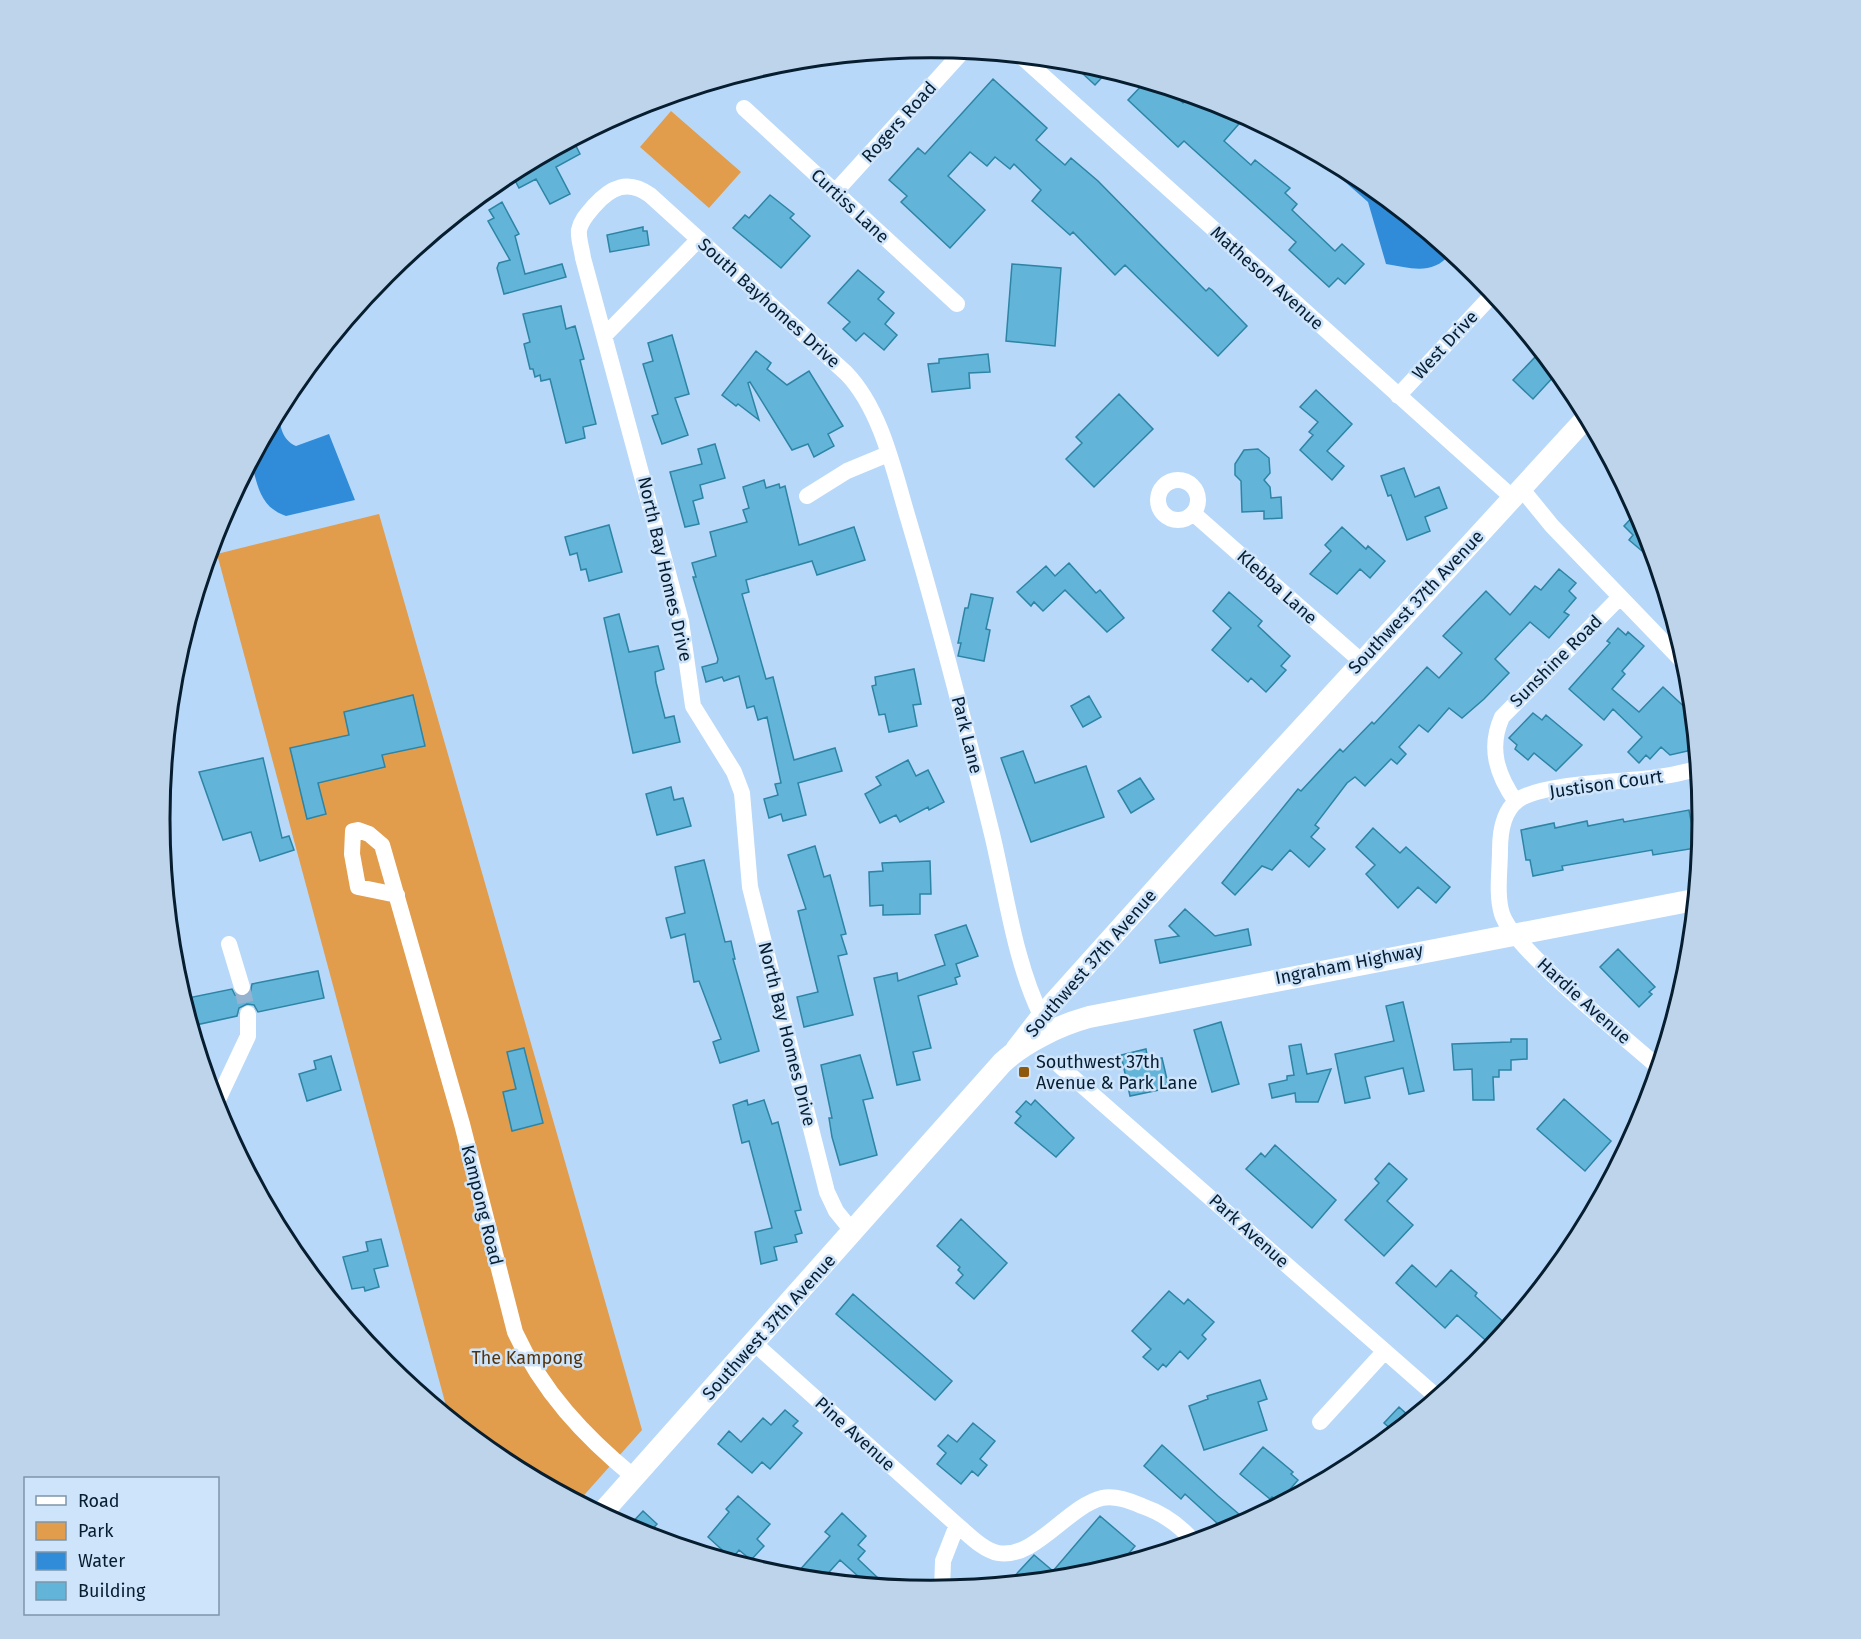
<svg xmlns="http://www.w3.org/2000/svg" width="1861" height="1639" font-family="'Fira Sans',sans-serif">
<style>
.green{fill:#e19c4c}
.water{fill:#308cd8}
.building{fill:#62b5d8;stroke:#2d84a5;stroke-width:1.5}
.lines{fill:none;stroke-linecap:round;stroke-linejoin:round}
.minor-tunnel{stroke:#94b3d1;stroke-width:16;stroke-dasharray:16 8;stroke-linecap:butt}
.minor{stroke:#fff;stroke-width:16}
.tertiary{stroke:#fff;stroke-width:21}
.secondary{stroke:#fff;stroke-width:22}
.poi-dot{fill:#8f590d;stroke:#cee4fa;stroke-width:2}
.labels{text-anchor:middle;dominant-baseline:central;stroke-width:5;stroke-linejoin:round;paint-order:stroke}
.street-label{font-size:18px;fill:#071e31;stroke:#cee4fa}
.poi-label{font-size:18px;fill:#071e31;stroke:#cee4fa;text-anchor:start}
.park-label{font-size:18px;fill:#53340c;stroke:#cee4fa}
.rim{fill:none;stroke:#071e31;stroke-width:3}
</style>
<rect width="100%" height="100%" fill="#b7d8f9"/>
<path class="green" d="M671 111 741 172 709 208 640 147Z
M379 514 642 1430 578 1502 502 1461 449 1417 217 554Z"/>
<path class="water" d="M1312 153 1359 178 1451 253C1433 276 1411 268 1386 264L1368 202Z
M278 412C281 427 281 439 296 446L329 434 355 500 286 516C260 507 258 486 251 462Z"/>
<path class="building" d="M1070 62 1081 63 1108 71 1095 85Z
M993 79 1047 128 1036 140 1065 165 1071 158 1098 181 1206 291 1209 288 1212 290 1247 326 1218 356 1125 265 1115 275 1073 232 1070 235 1032 201 1041 190 1014 164 1010 169 995 157 987 166 970 152 948 176 985 210 950 248 901 202 907 196 889 180 918 148 925 154Z
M1145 82 1169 89 1183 103 1189 96 1226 107 1245 117 1224 141 1251 165 1255 160 1290 188 1285 193 1297 204 1292 210 1335 251 1342 244 1364 264 1345 284 1338 278 1329 287 1289 250 1296 242 1184 141 1178 147 1128 100Z
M573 140 580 154 556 167 570 194 550 204 536 179 519 188 511 173Z
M770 195 794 214 790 218 810 236 781 268 733 228 745 215 749 218Z
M502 202 519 234 515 236 525 274 562 264 566 277 504 294 497 268 499 263 510 260 488 221 494 218 489 210Z
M643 227V231H647L649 245 610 252 607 235Z
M1012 264 1061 268 1055 346 1006 341Z
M858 270 884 292 878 299 894 313 885 324 897 335 884 350 864 333 856 341 843 329 850 322 828 303Z
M561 306 566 329 575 326 584 359 580 360 596 424 583 427 585 438 566 443 550 379 541 381 540 375 535 377 533 369H530L524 344 530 342 523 314Z
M672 335 689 394 675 398 688 435 662 444 652 416 658 414 643 364 653 361 648 343Z
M756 351 771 363 767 369 787 385 809 371 843 426 828 434 834 446 814 457 808 444 792 450 750 382 748 383 759 420 738 404 736 406 722 395Z
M1540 352 1557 373 1533 399 1513 380Z
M988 354 990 372 969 373 970 388 932 392 928 364 939 363V359Z
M1316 390 1352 424 1327 451 1344 466 1332 480 1300 450 1313 435 1309 432 1318 422 1300 407Z
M1119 394 1153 429 1094 487 1066 459 1082 443 1076 437Z
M715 444 725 478 700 485 703 498 693 501 699 524 685 527 670 472 702 464 698 449Z
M1258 449 1269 458 1270 473 1264 480 1270 487 1271 498 1281 497 1282 518 1264 519V511L1242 512 1241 481 1235 475V464L1244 450Z
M1404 468 1415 497 1439 487 1447 508 1425 517 1430 531 1407 540 1391 495 1388 496 1381 476Z
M764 480 766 488 779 484 780 488 785 486 799 545 854 527 865 560 817 575 812 561 746 580 749 592 742 594 766 679 773 677 794 760 835 748 842 771 798 783 806 815 783 821 781 814 769 818 764 799 778 795 775 784 781 783 767 717 758 720 754 706 747 708 739 676 724 681 722 677 706 682 702 667 717 663 718 659 693 577H696L692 563 716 556 710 532 747 522 743 510 749 508 743 487Z
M1637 512 1643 525 1655 562 1629 540 1633 535 1624 526Z
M609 525 622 572 589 581 586 569 581 570 577 553 570 555 565 537Z
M1342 527 1366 549 1368 546 1385 561 1370 578 1360 569 1337 594 1310 574 1331 551 1325 545Z
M1069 563 1096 593 1100 590 1124 618 1107 632 1065 590 1043 611 1034 602 1031 606 1017 592 1046 566 1055 576Z
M1559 569 1576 583 1569 591 1576 598 1564 612 1569 615 1549 638 1530 622 1495 659 1509 673 1484 699 1462 718 1449 708 1428 732 1419 725 1399 747 1406 754 1397 764 1391 759 1365 786 1355 777 1347 783 1315 825 1319 828 1311 837 1325 849 1309 867 1290 850 1272 870 1262 866 1235 895 1222 883 1298 789 1301 791 1340 749 1343 752 1372 722 1374 724 1427 667 1439 678 1462 653 1443 636 1486 591 1510 615 1535 586 1541 590Z
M1229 592 1262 621 1258 626 1290 656 1281 666 1286 670 1266 692 1251 678 1248 682 1212 650 1231 628 1213 611Z
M971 594 993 598 986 629 990 630 984 661 958 656 961 643H958L965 608H968Z
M619 614 629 652 658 646 664 669 655 672 656 682 665 718 674 716 680 742 633 753 604 618Z
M1618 628 1626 635 1628 632 1644 646 1622 671 1625 674 1612 689 1639 712 1663 687 1692 714 1693 724 1687 730 1692 750 1670 755 1661 747 1650 759 1646 755 1639 763 1628 752 1642 737 1613 709 1604 720 1569 689 1610 643 1607 641Z
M914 669 921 704 913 705 917 726 889 732 885 714 879 715 872 686 876 685 875 677Z
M413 695 425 746 382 755 385 767 318 783 326 814 307 819 290 748 349 735 344 712Z
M1089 696 1101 717 1083 727 1071 706Z
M1533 713 1542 720 1546 715 1582 745 1556 771 1534 753 1528 760 1515 749 1517 745 1509 738Z
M1023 751 1035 783 1086 766 1104 817 1031 842 1001 758Z
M263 758 282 838 289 836 294 850 260 861 251 832 223 840 199 772Z
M908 760 916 776 928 770 944 802 929 810 928 807 900 822 896 815 880 823 865 794 881 785 876 777Z
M1140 778 1154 799 1131 813 1118 791Z
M671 787 674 800 683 798 691 826 657 835 646 794Z
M1689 810 1696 848 1653 855 1652 850 1562 866 1563 870 1533 876 1530 860H1526L1521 830 1554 823 1555 828 1587 821 1588 826 1623 819 1624 822Z
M1373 828 1400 853 1406 847 1450 887 1436 903 1418 887 1398 908 1366 874 1375 865 1356 847Z
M815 846 824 877 830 875 846 934 841 935 847 954 838 956 853 1015 804 1027 797 997 818 992 798 911 806 909 788 855Z
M704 860 725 942 731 941 735 959H733L759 1051 720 1063 713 1042 721 1039 699 981 694 982 685 934 671 938 666 918 685 913 675 867Z
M930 861 931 894H920V914L883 915V905L870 906 869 872 883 871 882 863Z
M1185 909 1215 936 1248 929 1251 945 1160 963 1155 940 1179 936 1169 926Z
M966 925 978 956 956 964 960 976 955 978 957 984 918 996 931 1048 913 1052 920 1080 897 1085 874 978 897 973 898 981 945 965 935 935Z
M1618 949 1655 987 1649 992 1652 994 1639 1007 1600 967Z
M318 971 324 998 258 1012 254 1005 247 1004 239 1008 237 1016 191 1026 183 999 232 989 235 995 244 997 250 994 252 984Z
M1403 1002 1424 1091 1409 1094 1403 1068 1365 1077 1370 1098 1345 1103 1335 1054 1394 1041 1386 1006Z
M1221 1022 1239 1084 1212 1092 1194 1030Z
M1511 1039H1527V1059L1511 1060V1070H1499V1077H1493L1494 1100H1473L1472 1069 1454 1070 1452 1044 1511 1042Z
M1301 1044 1307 1074 1331 1069 1318 1102H1296L1295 1093 1272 1098 1269 1084 1287 1080V1076L1294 1075 1289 1046Z
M524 1048 543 1123 512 1131 503 1092 516 1089 507 1052Z
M1146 1049 1148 1061 1162 1058 1169 1088 1130 1096 1121 1055Z
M860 1055 873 1098 863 1100 877 1155 840 1165 832 1137 829 1118H832L821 1065Z
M331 1056 341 1090 307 1101 299 1074 316 1069 314 1061Z
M1564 1099 1611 1141 1585 1171 1537 1129Z
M747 1100 748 1105 764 1100 772 1124 778 1122 801 1210 795 1211 802 1233 795 1235 797 1242 774 1247 777 1260 761 1264 755 1232 772 1228 749 1141 742 1143 733 1105Z
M1035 1100 1074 1138 1056 1157 1015 1123 1021 1116 1016 1112 1026 1101 1031 1105Z
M1275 1145 1336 1200 1312 1228 1246 1169 1261 1153 1265 1157Z
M1389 1163 1407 1179 1387 1201 1413 1225 1384 1256 1345 1220 1379 1183 1375 1179Z
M961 1219 1007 1263 974 1299 956 1283 963 1275 958 1270 960 1267 937 1246Z
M381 1239 388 1266 374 1269 379 1287 365 1291 364 1287 352 1289 343 1257 368 1251 366 1242Z
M1412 1265 1436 1287 1451 1270 1477 1293 1475 1296 1508 1326 1492 1346 1457 1315 1445 1328 1396 1283Z
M1169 1291 1184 1304 1188 1299 1214 1322 1202 1335 1206 1339 1188 1359 1180 1351 1166 1367 1163 1364 1158 1370 1143 1357 1151 1349 1132 1331Z
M853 1294 952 1381 935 1400 836 1314Z
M1260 1380 1267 1399 1258 1402 1267 1430 1204 1450 1189 1406 1208 1399 1207 1396Z
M1399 1407 1411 1418 1394 1432 1384 1423Z
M785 1410 798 1421 793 1426 802 1433 770 1469 762 1462 752 1473 718 1444 729 1431 741 1442 763 1418 771 1425Z
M973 1423 995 1441 980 1459 987 1465 978 1476 972 1471 961 1484 937 1464 946 1453 938 1446 948 1435 957 1442Z
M1162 1445 1218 1496 1247 1521 1225 1532 1206 1538 1218 1524 1185 1494 1181 1499 1144 1466Z
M1263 1447 1293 1472 1291 1474 1298 1480 1279 1502 1272 1497 1270 1499 1240 1474Z
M738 1496 770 1524 757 1539 764 1546 751 1560 739 1550 732 1559 708 1537 729 1512 726 1509Z
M643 1511 657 1524 646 1536 627 1528Z
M842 1513 866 1536 858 1545 865 1551 858 1559 878 1578 872 1585H868L840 1560 822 1580 806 1579 798 1572 830 1536 825 1532Z
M1100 1516 1135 1546 1119 1565 1081 1576 1008 1583 1034 1555 1053 1571Z"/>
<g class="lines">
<path class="minor-tunnel" d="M242 987 248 1014"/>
<path class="minor" d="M1022 57 1513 498
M744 108 957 304
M835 192 963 51
M605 335 699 239
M1398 396 1493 294
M1158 500a20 20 0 1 1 40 0a20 20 0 1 1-40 0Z
M1521 488 1552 526 1685 664
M807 496 847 471 888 454
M1193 513 1361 661
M1516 802C1497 775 1488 748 1502 717L1619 598
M397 895 358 887 352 854 353 831 358 830 369 834 382 845 462 1124 515 1332C542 1391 584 1436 634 1477
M229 944 242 987
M1060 1066 1437 1397
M1658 1067C1626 1038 1513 949 1502 914 1496 895 1500 870 1500 850 1500 834 1503 811 1518 800 1542 783 1621 782 1652 778 1667 776 1682 773 1697 769
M215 1106 248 1036V1014
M853 1232 836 1211 827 1192 750 887 742 793 734 772 693 706 681 621 583 258C582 249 578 239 579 230 581 220 588 213 594 206 611 187 628 179 650 195L846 373C881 409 894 471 908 518 939 622 966 728 992 834 1006 892 1015 964 1042 1017
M754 1343 957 1525C969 1535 983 1550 998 1553 1034 1560 1068 1506 1102 1498 1115 1495 1130 1501 1142 1506 1162 1513 1180 1525 1194 1542
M1320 1422 1384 1352
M942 1590 943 1561 957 1525"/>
<path class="tertiary" d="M1016 1049 1043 1014 1210 828 1586 418"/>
<path class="secondary" d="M601 1514 1002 1063C1024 1042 1060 1025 1089 1017L1694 900"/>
</g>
<rect class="poi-dot" x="1018" y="1066" width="12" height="12" rx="3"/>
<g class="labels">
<g class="street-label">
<text transform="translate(899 122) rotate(-48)">Rogers Road</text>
<text transform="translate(850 206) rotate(43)">Curtiss Lane</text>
<text transform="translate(1267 278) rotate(42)">Matheson Avenue</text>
<text transform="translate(769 303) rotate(42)">South Bayhomes Drive</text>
<text transform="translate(1445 345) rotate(-47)">West Drive</text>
<text transform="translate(665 569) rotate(77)">North Bay Homes Drive</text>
<text transform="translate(1277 587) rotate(42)">Klebba Lane</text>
<text transform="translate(1416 602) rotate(-47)">Southwest 37th Avenue</text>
<text transform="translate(1556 661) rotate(-45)">Sunshine Road</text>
<text transform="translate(967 735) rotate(76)">Park Lane</text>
<text transform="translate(1606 784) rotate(-8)">Justison Court</text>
<text transform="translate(1091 963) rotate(-49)">Southwest 37th Avenue</text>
<text transform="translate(1349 964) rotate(-11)">Ingraham Highway</text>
<text transform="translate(1584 1001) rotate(42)">Hardie Avenue</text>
<text transform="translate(787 1034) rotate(76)">North Bay Homes Drive</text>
<text transform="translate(482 1205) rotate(76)">Kampong Road</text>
<text transform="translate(1249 1231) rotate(42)">Park Avenue</text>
<text transform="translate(769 1327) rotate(-48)">Southwest 37th Avenue</text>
<text transform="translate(855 1434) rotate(42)">Pine Avenue</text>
</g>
<g class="poi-label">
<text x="1036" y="1062">Southwest 37th<tspan x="1036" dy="21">Avenue &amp; Park Lane</tspan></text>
</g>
<g class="park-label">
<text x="527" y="1358">The Kampong</text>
</g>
</g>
<path d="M0 0H1861V1639H0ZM170 819a761 761 0 1 1 1522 0a761 761 0 1 1-1522 0Z" fill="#bed4ea" fill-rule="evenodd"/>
<path class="rim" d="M170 819a761 761 0 1 1 1522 0a761 761 0 1 1-1522 0Z"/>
<rect x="24" y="1477" width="195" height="138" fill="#cee4fa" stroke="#7e95aa" stroke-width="1.5"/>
<rect x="36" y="1496" width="30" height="9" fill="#ffffff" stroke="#7e95aa" stroke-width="1.5"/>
<text x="78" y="1507" font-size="18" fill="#071e31">Road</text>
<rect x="36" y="1522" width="30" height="18" fill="#e19c4c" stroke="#7e95aa" stroke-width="1.5"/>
<text x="78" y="1537" font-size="18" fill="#071e31">Park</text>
<rect x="36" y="1552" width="30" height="18" fill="#308cd8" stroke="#7e95aa" stroke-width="1.5"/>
<text x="78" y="1567" font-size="18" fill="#071e31">Water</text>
<rect x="36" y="1582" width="30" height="18" fill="#62b5d8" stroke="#7e95aa" stroke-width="1.5"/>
<text x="78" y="1597" font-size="18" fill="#071e31">Building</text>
</svg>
